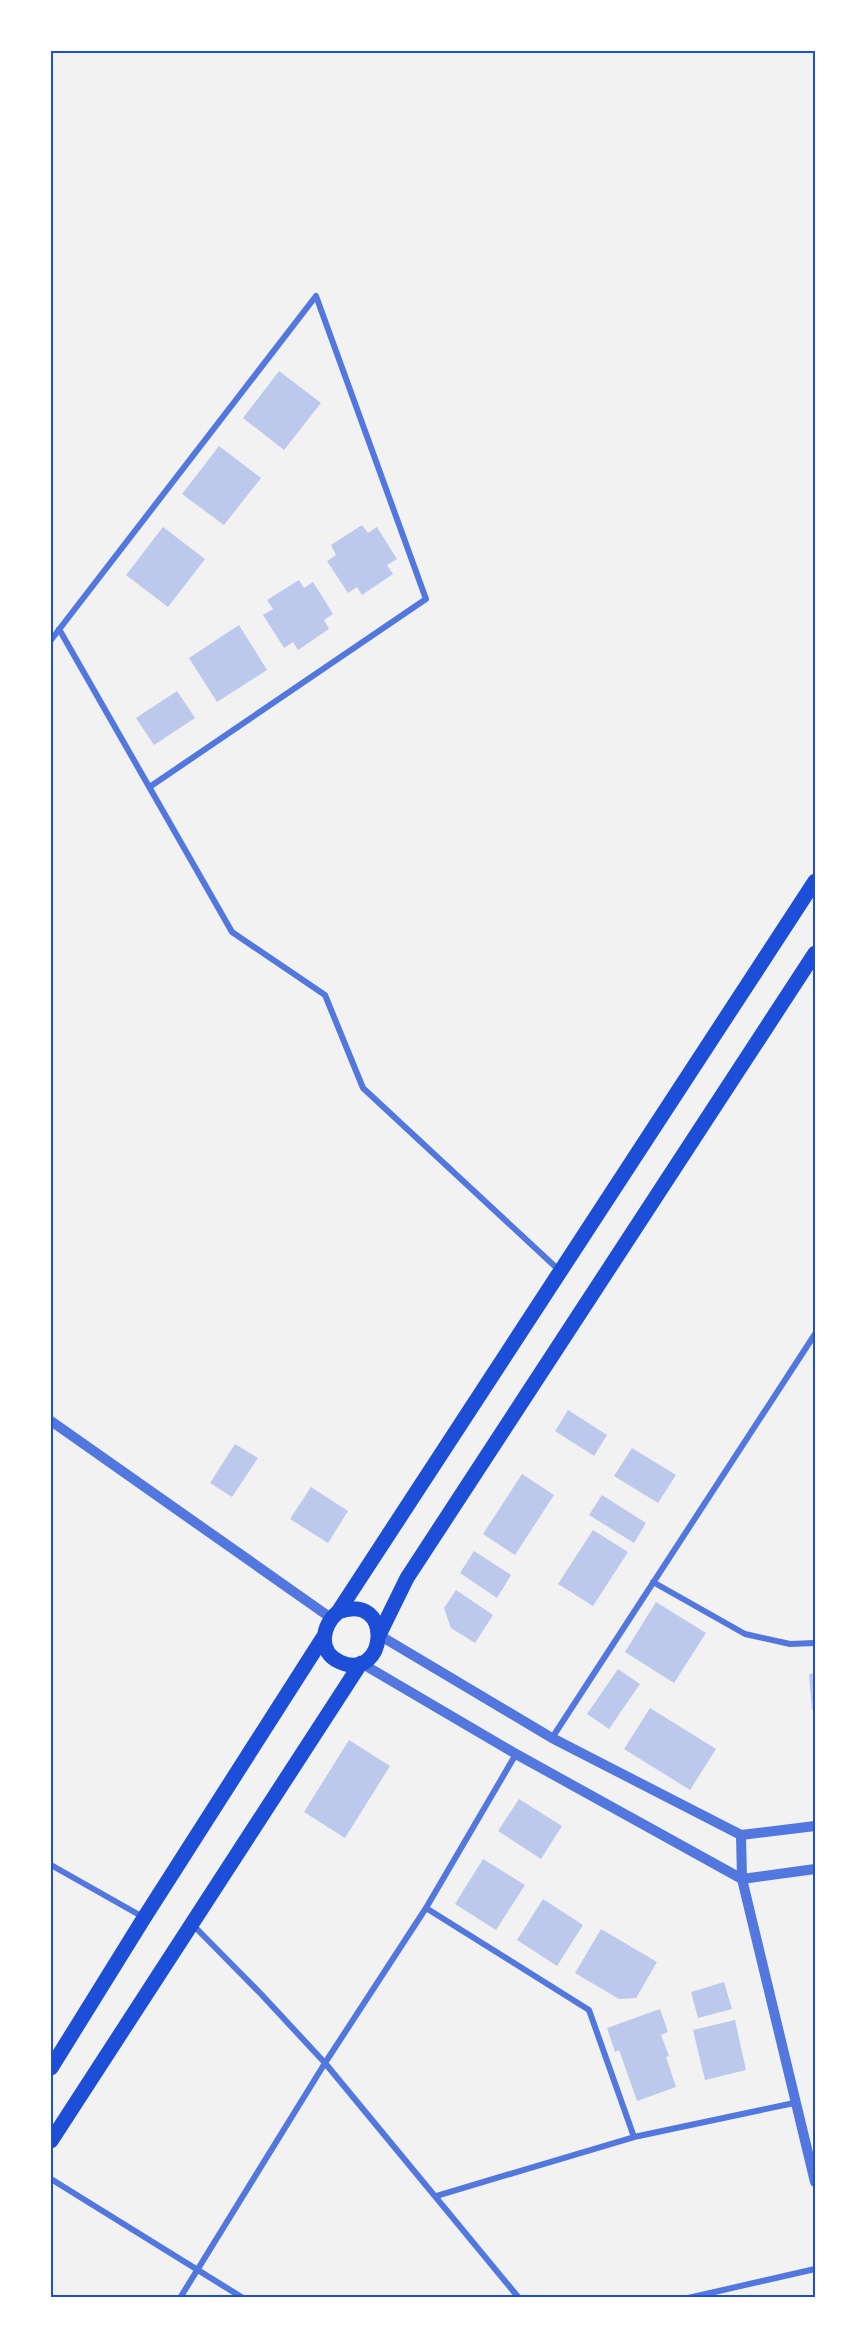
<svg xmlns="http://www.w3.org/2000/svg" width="866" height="2349" font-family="Poppins,sans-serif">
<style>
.building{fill:#bdc9ec}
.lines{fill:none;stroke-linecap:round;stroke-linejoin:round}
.minor{stroke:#5277de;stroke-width:6}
.tertiary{stroke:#5277de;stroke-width:10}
.primary{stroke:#1d4ed8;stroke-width:15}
.neatline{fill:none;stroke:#1d4ed8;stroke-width:2}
</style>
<rect width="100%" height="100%" fill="#f2f2f2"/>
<path class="building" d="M279 371 321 403 284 450 243 418Z
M219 446 261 478 224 525 182 494Z
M362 525 368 533 377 527 397 559 387 565 393 574 362 595 357 587 348 593 327 561 336 555 331 545Z
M163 527 205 559 168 607 126 575Z
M299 580 304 588 313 582 333 614 324 620 329 629 298 650 293 642 284 648 263 615 273 609 267 600Z
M239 625 267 670 217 702 189 658Z
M177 691 195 718 154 745 136 718Z
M568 1410 607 1435 594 1456 555 1431Z
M235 1444 258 1458 232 1497 210 1483Z
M632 1448 676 1475 658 1503 614 1476Z
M522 1474 554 1495 515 1555 483 1534Z
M311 1487 348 1511 328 1543 290 1519Z
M602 1495 646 1523 634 1543 589 1515Z
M593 1530 628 1552 593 1606 558 1584Z
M474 1551 511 1575 497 1598 460 1573Z
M456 1590 493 1615 475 1643 451 1628 444 1608Z
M656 1602 706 1633 674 1683 625 1652Z
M618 1669 640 1684 609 1729 587 1714Z
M815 1673V1710H812L809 1674Z
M650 1708 716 1749 690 1790 624 1749Z
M349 1740 390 1766 345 1838 304 1812Z
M519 1799 562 1826 541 1859 498 1831Z
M483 1859 525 1885 496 1930 455 1904Z
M543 1899 583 1925 557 1966 517 1940Z
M601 1929 657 1962 636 1998 619 1999 575 1973Z
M724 1982 732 2009 698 2018 691 1992Z
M660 2009 668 2032 661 2035 669 2056 666 2057 676 2087 637 2101 619 2050 615 2052 607 2028Z
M735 2020 746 2070 705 2080 693 2030Z"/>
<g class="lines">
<path class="minor" d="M59 629 232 932 325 995 363 1088 561 1272
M51 640 316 296 426 599 151 786
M653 1582 745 1634 790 1644 815 1643
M552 1738 815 1334
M51 1865 143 1917
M426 1908 589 2010 634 2137
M193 1925 261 1994 325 2063 519 2298
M51 2179 243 2298
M436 2196 634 2137 794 2103
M180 2298 325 2063 426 1908 516 1754
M688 2298 815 2269"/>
<path class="tertiary" d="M51 1421 331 1618
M379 1635 552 1738 741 1835 815 1826
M361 1663 516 1754 742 1879 815 1869
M741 1835 742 1879 815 2182"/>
<path class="primary" d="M338 1612C395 1591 387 1683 340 1662 317 1652 322 1626 338 1612L815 881
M379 1635 407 1578 815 953
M51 2068 144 1918 324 1636
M51 2141 361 1663"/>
</g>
<rect width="866" height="2349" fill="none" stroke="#ffffff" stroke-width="105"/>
<rect x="52" y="52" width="762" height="2244" class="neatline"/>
</svg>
